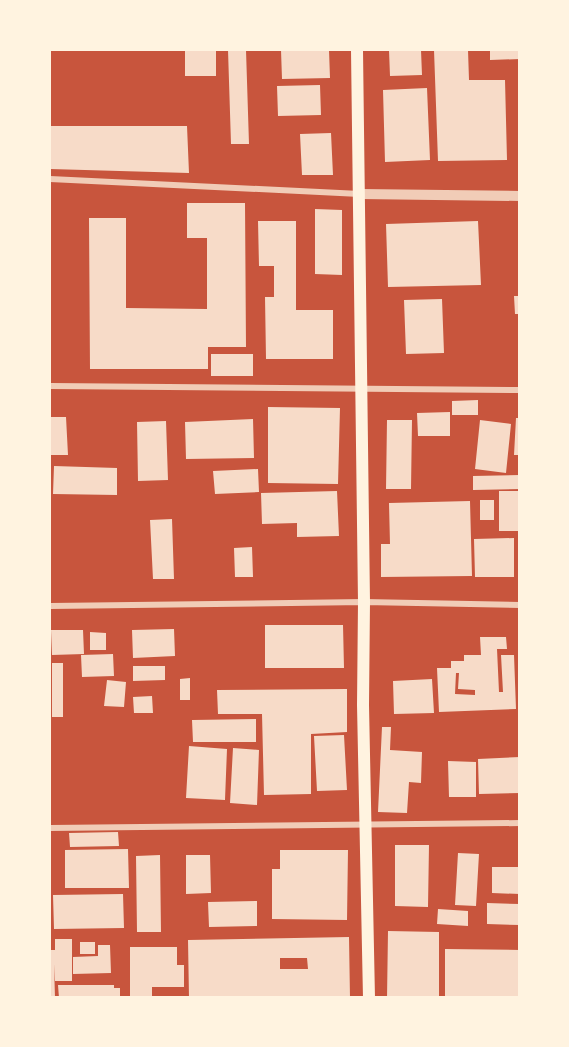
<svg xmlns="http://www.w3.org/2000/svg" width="569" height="1047" font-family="'Alegreya Sans',sans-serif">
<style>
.building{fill:#f7dbc8;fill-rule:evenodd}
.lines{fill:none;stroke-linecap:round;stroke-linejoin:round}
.minor{stroke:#f1ccb7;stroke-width:6}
.tertiary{stroke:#f1ccb7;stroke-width:10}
.secondary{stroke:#fff3e0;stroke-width:12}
</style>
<rect width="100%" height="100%" fill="#c8553d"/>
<path class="building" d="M185 50H216V76H185Z
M228 50H246L249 144H231Z
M281 50H329L330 78 282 79Z
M389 50H421L422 75 390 76Z
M434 50H468L469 80H505L507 160 438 161Z
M490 50H520V59L490 60Z
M320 85 321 115 278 116 277 86Z
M427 88 430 160 385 162 383 90Z
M50 126H187L189 173 50 169Z
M331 133 333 175H302L300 134Z
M187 203H245L246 347H208V369H90L89 218H126V308L207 309V238H187Z
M315 209 342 210V275L315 274Z
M258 221H296V310H333V359H266L265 297H274V266H259Z
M478 221 481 285 388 287 386 224Z
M514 296H520V314H515Z
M442 299 444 353 406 354 404 300Z
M211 354H253V376H211Z
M478 400V415H452V401Z
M268 407 340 408 338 484 268 483Z
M450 412V436H418L417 413Z
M50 417H66L68 455H51Z
M516 418H520V455H514Z
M253 419 254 458 186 459 185 422Z
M387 420H412L411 489H386Z
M480 420 511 424 506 473 475 469Z
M166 421 168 480 138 481 137 422Z
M54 466 117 468V495L53 494Z
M258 469 259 492 215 494 213 471Z
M520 475V489L473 490V476Z
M337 491 339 536 297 537V523L262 524 261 493Z
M499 491H519V531H499Z
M480 500H494V520H480Z
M470 501 472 576 381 577V544H390L389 503Z
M172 519 174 579H153L150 520Z
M514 538V577H475L474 539Z
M252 547 253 577H235L234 548Z
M265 625H343L344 668H265Z
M174 629 175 656 133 658 132 630Z
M51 630H83L84 654 52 655Z
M90 632 106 633V650H90Z
M480 637H506L507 649H497L499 692H503L501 655H514L516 709 439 712 437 668H451V661H464V655H481ZM456 673H459L458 689 475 690V695L455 694Z
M113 654 114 676 82 677 81 655Z
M52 663H63V717H52Z
M133 666H165V680L133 681Z
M190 678V700H180V679Z
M432 679 434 713 394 714 393 681Z
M107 680 126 682 124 707 104 706Z
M347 689V732L311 734V794L264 795 262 714H218L217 690Z
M152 696 153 713H134L133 697Z
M256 719V742H193L192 720Z
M382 727H391L390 750 422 752 421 783 409 782 407 813 378 812Z
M344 735 347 790 317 791 314 736Z
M189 746 227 749 225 800 186 798Z
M233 748 259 750 257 805 230 803Z
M520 757V793L479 794 478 759Z
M448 761 476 762V797H449Z
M118 832 119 846 70 847 69 833Z
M395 845H429L428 907 395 906Z
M128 849 129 888H65V850Z
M280 850H348L347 920 272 919V869H280Z
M458 853 479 854 476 906 455 905Z
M160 855 161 932H137L136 856Z
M186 855H210L211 893 186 894Z
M492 867H520V894L492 893Z
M123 894 124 928 54 929 53 895Z
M257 901V926L209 927 208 902Z
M487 903 520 904V925L487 924Z
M438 909 468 911V926L437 924Z
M388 931 439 932V998H387Z
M349 937 350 998H189L188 940ZM280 958H307L308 969H280Z
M55 939H72V981H55L54 964 55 998H50V950H55Z
M80 942H95V954H80Z
M98 945H110L111 973 73 974V957L98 956Z
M130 947H177V965H184V987H152V998H130Z
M445 949 520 950V998H445Z
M58 985H114V988H120V998H59Z"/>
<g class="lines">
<path class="minor" d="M50 179 360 194
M50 386 520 390
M50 606 364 602 520 605
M50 828 520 823"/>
<path class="tertiary" d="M360 194 520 196"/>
<path class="secondary" d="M357 50 364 602 363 705 369 998"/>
</g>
<rect width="569" height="1047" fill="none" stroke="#fff3e0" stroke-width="102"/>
</svg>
